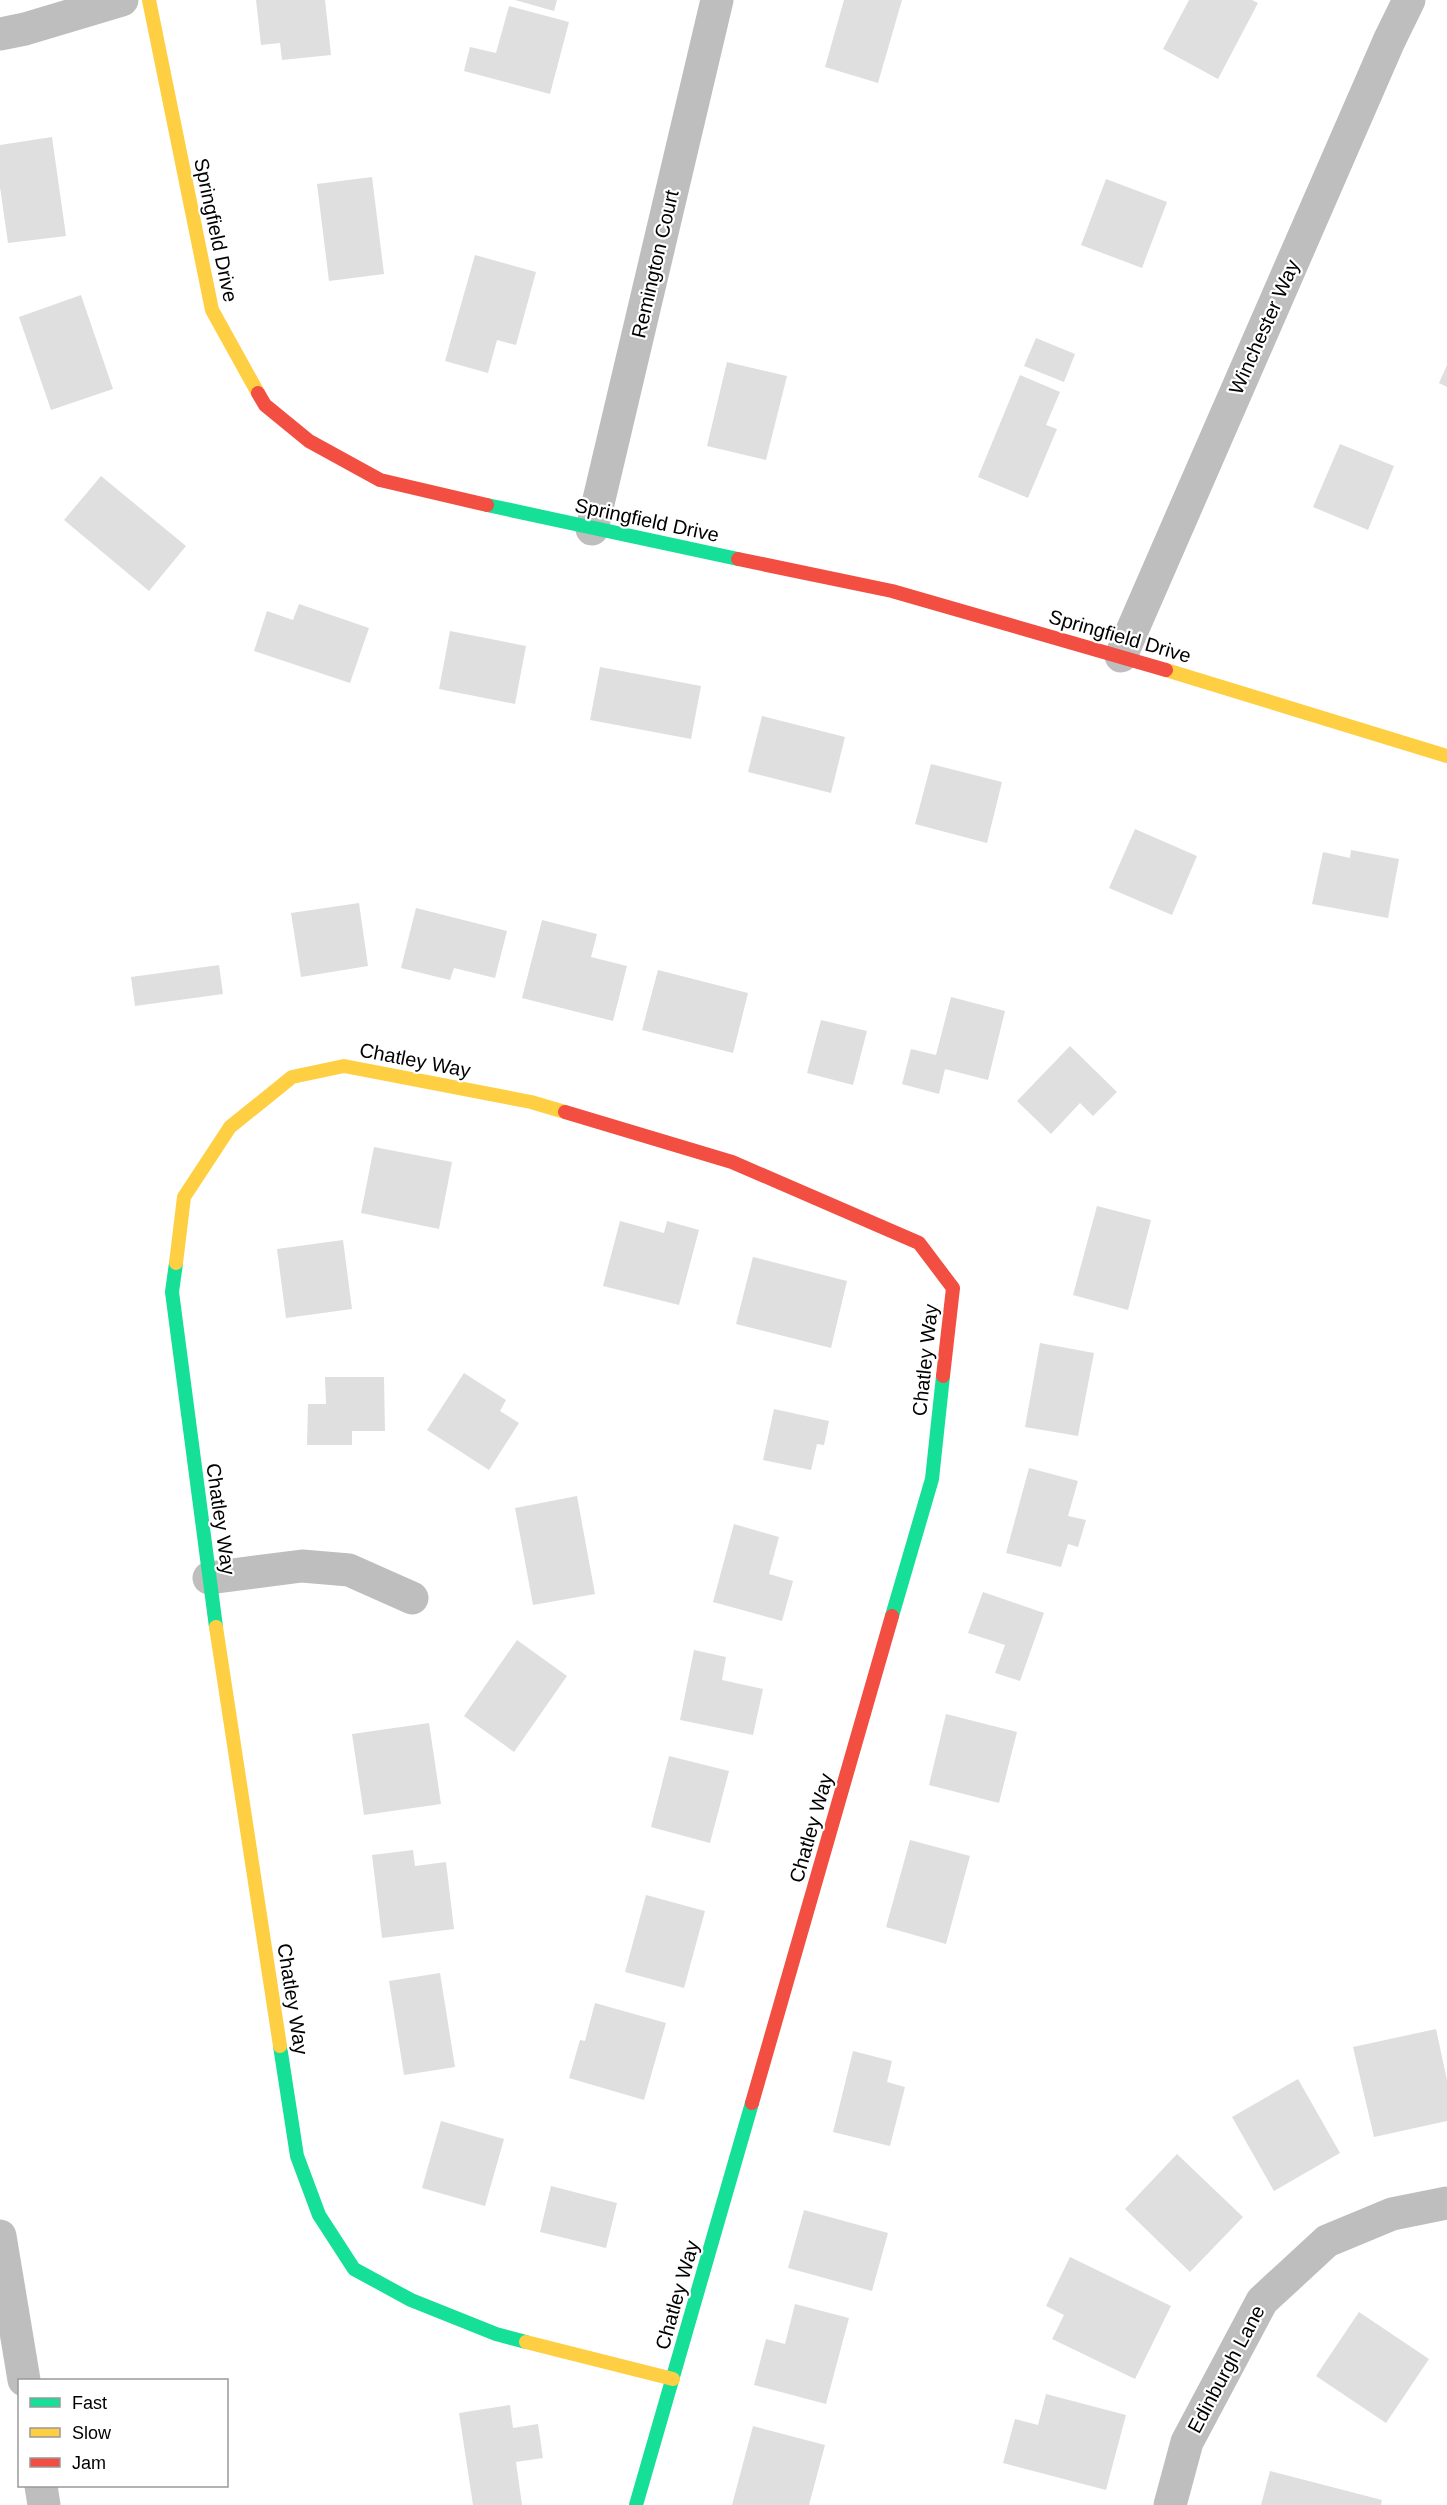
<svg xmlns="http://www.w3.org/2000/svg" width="1447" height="2505" font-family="Arial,sans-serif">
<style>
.building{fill:#dfdfdf}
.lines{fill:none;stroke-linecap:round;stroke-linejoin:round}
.street{stroke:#bebebe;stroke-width:33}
.fast{stroke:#16e098;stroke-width:14}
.slow{stroke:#ffcf43;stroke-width:14}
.jam{stroke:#f24e42;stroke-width:14}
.labels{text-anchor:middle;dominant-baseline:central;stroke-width:4.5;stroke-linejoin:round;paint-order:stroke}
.street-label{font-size:20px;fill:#000;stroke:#fff}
</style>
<rect width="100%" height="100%" fill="#fff"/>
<path class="building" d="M256 0H325L331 55 282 60 280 43 261 45Z
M515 0H557L554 11Z
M844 0H902L878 83 825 67Z
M1189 0H1252L1258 3 1218 79 1163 49Z
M509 6 569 22 550 94 464 71 470 47 496 53Z
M52 137 66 236 8 243 0 187V145Z
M372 177 384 274 329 281 317 184Z
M1106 179 1167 202 1142 268 1081 245Z
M475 255 536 272 516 345 497 340 488 373 445 361Z
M81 295 113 389 51 410 19 317Z
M1036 338 1075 354 1064 382 1024 366Z
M727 362 787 376 766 460 707 446Z
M1447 365V387L1439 383Z
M1020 375 1060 392 1046 425 1057 429 1028 498 978 477Z
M1340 444 1394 466 1368 530 1313 507Z
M101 476 186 546 149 591 64 520Z
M299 604 369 628 350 683 254 651 267 611 293 620Z
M450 631 526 646 515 704 439 689Z
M600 667 701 686 691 739 590 720Z
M762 716 845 737 831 793 748 772Z
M931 764 1002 782 987 843 915 824Z
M1135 829 1197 856 1172 915 1109 888Z
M1351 850 1399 859 1388 918 1312 904 1323 852 1350 858Z
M359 903 368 966 301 977 291 913Z
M416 908 507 931 495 978 454 968 450 980 401 968Z
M542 920 597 934 591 957 627 966 613 1021 522 998Z
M219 965 223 994 135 1006 131 977Z
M658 970 748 993 733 1053 642 1030Z
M951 997 1005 1011 988 1080 945 1069 939 1094 902 1084 911 1049 936 1055Z
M821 1020 867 1031 853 1085 807 1073Z
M1070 1046 1117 1092 1093 1116 1080 1103 1051 1134 1017 1101Z
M374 1147 452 1162 439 1229 361 1213Z
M1097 1206 1151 1220 1128 1310 1073 1295Z
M620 1221 664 1233 667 1221 699 1230 679 1305 603 1286Z
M343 1240 352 1309 286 1318 277 1249Z
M753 1257 847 1281 831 1348 736 1324Z
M1040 1343 1094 1353 1078 1436 1025 1427Z
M464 1373 506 1400 500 1411 519 1423 489 1470 427 1430Z
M325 1377H384L385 1431H352V1445H307L308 1404H326Z
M774 1409 829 1421 824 1445 817 1444 811 1470 763 1460Z
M1029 1468 1078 1481 1068 1516 1086 1520 1078 1547 1068 1544 1061 1567 1006 1553Z
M577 1496 595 1594 533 1605 515 1508Z
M734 1524 779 1537 769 1574 793 1581 782 1621 713 1602Z
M983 1592 1044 1613 1020 1681 995 1673 1005 1645 968 1633Z
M517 1640 567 1676 514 1752 464 1716Z
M694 1650 726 1657 722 1680 763 1689 753 1735 680 1720Z
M946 1714 1017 1732 999 1803 929 1785Z
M429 1723 441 1804 364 1815 352 1734Z
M669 1756 729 1771 710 1843 651 1827Z
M910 1840 970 1856 946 1944 886 1927Z
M413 1850 415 1866 446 1862 454 1929 382 1938 372 1855Z
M646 1895 705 1911 684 1988 625 1972Z
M440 1973 455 2067 404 2075 389 1981Z
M595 2003 666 2023 644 2100 569 2078 580 2040 585 2041Z
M1436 2029 1447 2080V2121L1374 2137 1353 2047Z
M853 2051 892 2061 887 2082 905 2087 890 2146 833 2132Z
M1298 2079 1340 2153 1274 2191 1232 2117Z
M441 2121 504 2139 485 2206 422 2188Z
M1177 2154 1243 2217 1190 2272 1125 2209Z
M551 2186 617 2203 606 2248 540 2232Z
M804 2210 888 2233 872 2291 788 2268Z
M1070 2257 1171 2306 1135 2379 1052 2339 1064 2315 1046 2306Z
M795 2304 849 2318 826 2404 754 2385 766 2339 785 2344Z
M1359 2312 1429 2359 1386 2423 1316 2376Z
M1046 2394 1126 2415 1106 2490 1003 2463 1015 2419 1038 2425Z
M510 2405 513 2428 538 2424 543 2458 516 2462 522 2505H473L459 2413Z
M753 2426 825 2445 809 2505H732Z
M1270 2471 1382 2500 1381 2505H1261Z"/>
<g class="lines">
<path class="street" d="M0 34 25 29 122 0
M592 529 717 0
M1121 656 1389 41 1409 0
M209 1578 302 1566 349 1570 412 1598
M0 2236 24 2380
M41 2486 44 2505
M1170 2505 1187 2442 1262 2301 1327 2241 1392 2214 1447 2203"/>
<path class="fast" d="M487 505 738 559
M176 1263 172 1292 216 1627
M892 1616 932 1479 943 1376
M280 2046 297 2156 319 2215 354 2269 411 2300 496 2334 526 2342
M636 2505 752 2103"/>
<path class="slow" d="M149 0 212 310 258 393
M1166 670 1447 756
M176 1263 184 1197 230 1127 292 1077 344 1066 531 1102 565 1112
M216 1627 280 2046
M526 2342 673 2379"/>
<path class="jam" d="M258 393 265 405 309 441 380 480 487 505
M738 559 892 591 1166 670
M565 1112 732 1162 919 1243 953 1288 943 1376
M752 2103 892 1616"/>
</g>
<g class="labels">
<g class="street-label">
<text transform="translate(216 230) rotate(78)">Springfield Drive</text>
<text transform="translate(655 264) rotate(-77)">Remington Court</text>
<text transform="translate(1264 327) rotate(-66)">Winchester Way</text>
<text transform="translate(647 520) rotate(12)">Springfield Drive</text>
<text transform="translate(1120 636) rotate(16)">Springfield Drive</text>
<text transform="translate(415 1060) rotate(11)">Chatley Way</text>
<text transform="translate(925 1360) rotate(-84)">Chatley Way</text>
<text transform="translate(221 1519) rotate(82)">Chatley Way</text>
<text transform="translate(811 1828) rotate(-74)">Chatley Way</text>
<text transform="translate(293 1999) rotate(81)">Chatley Way</text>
<text transform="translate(677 2295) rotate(-74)">Chatley Way</text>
<text transform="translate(1226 2369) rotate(-62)">Edinburgh Lane</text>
</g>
</g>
<rect x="18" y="2379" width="210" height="108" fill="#ffffff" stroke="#999999" stroke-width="1.5"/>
<rect x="30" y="2398" width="30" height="9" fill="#16e098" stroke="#999999" stroke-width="1.5"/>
<text x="72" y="2409" font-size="18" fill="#000000">Fast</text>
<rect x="30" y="2428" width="30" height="9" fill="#ffcf43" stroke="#999999" stroke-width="1.5"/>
<text x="72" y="2439" font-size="18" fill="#000000">Slow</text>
<rect x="30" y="2458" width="30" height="9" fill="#f24e42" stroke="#999999" stroke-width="1.5"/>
<text x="72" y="2469" font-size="18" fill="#000000">Jam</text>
</svg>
